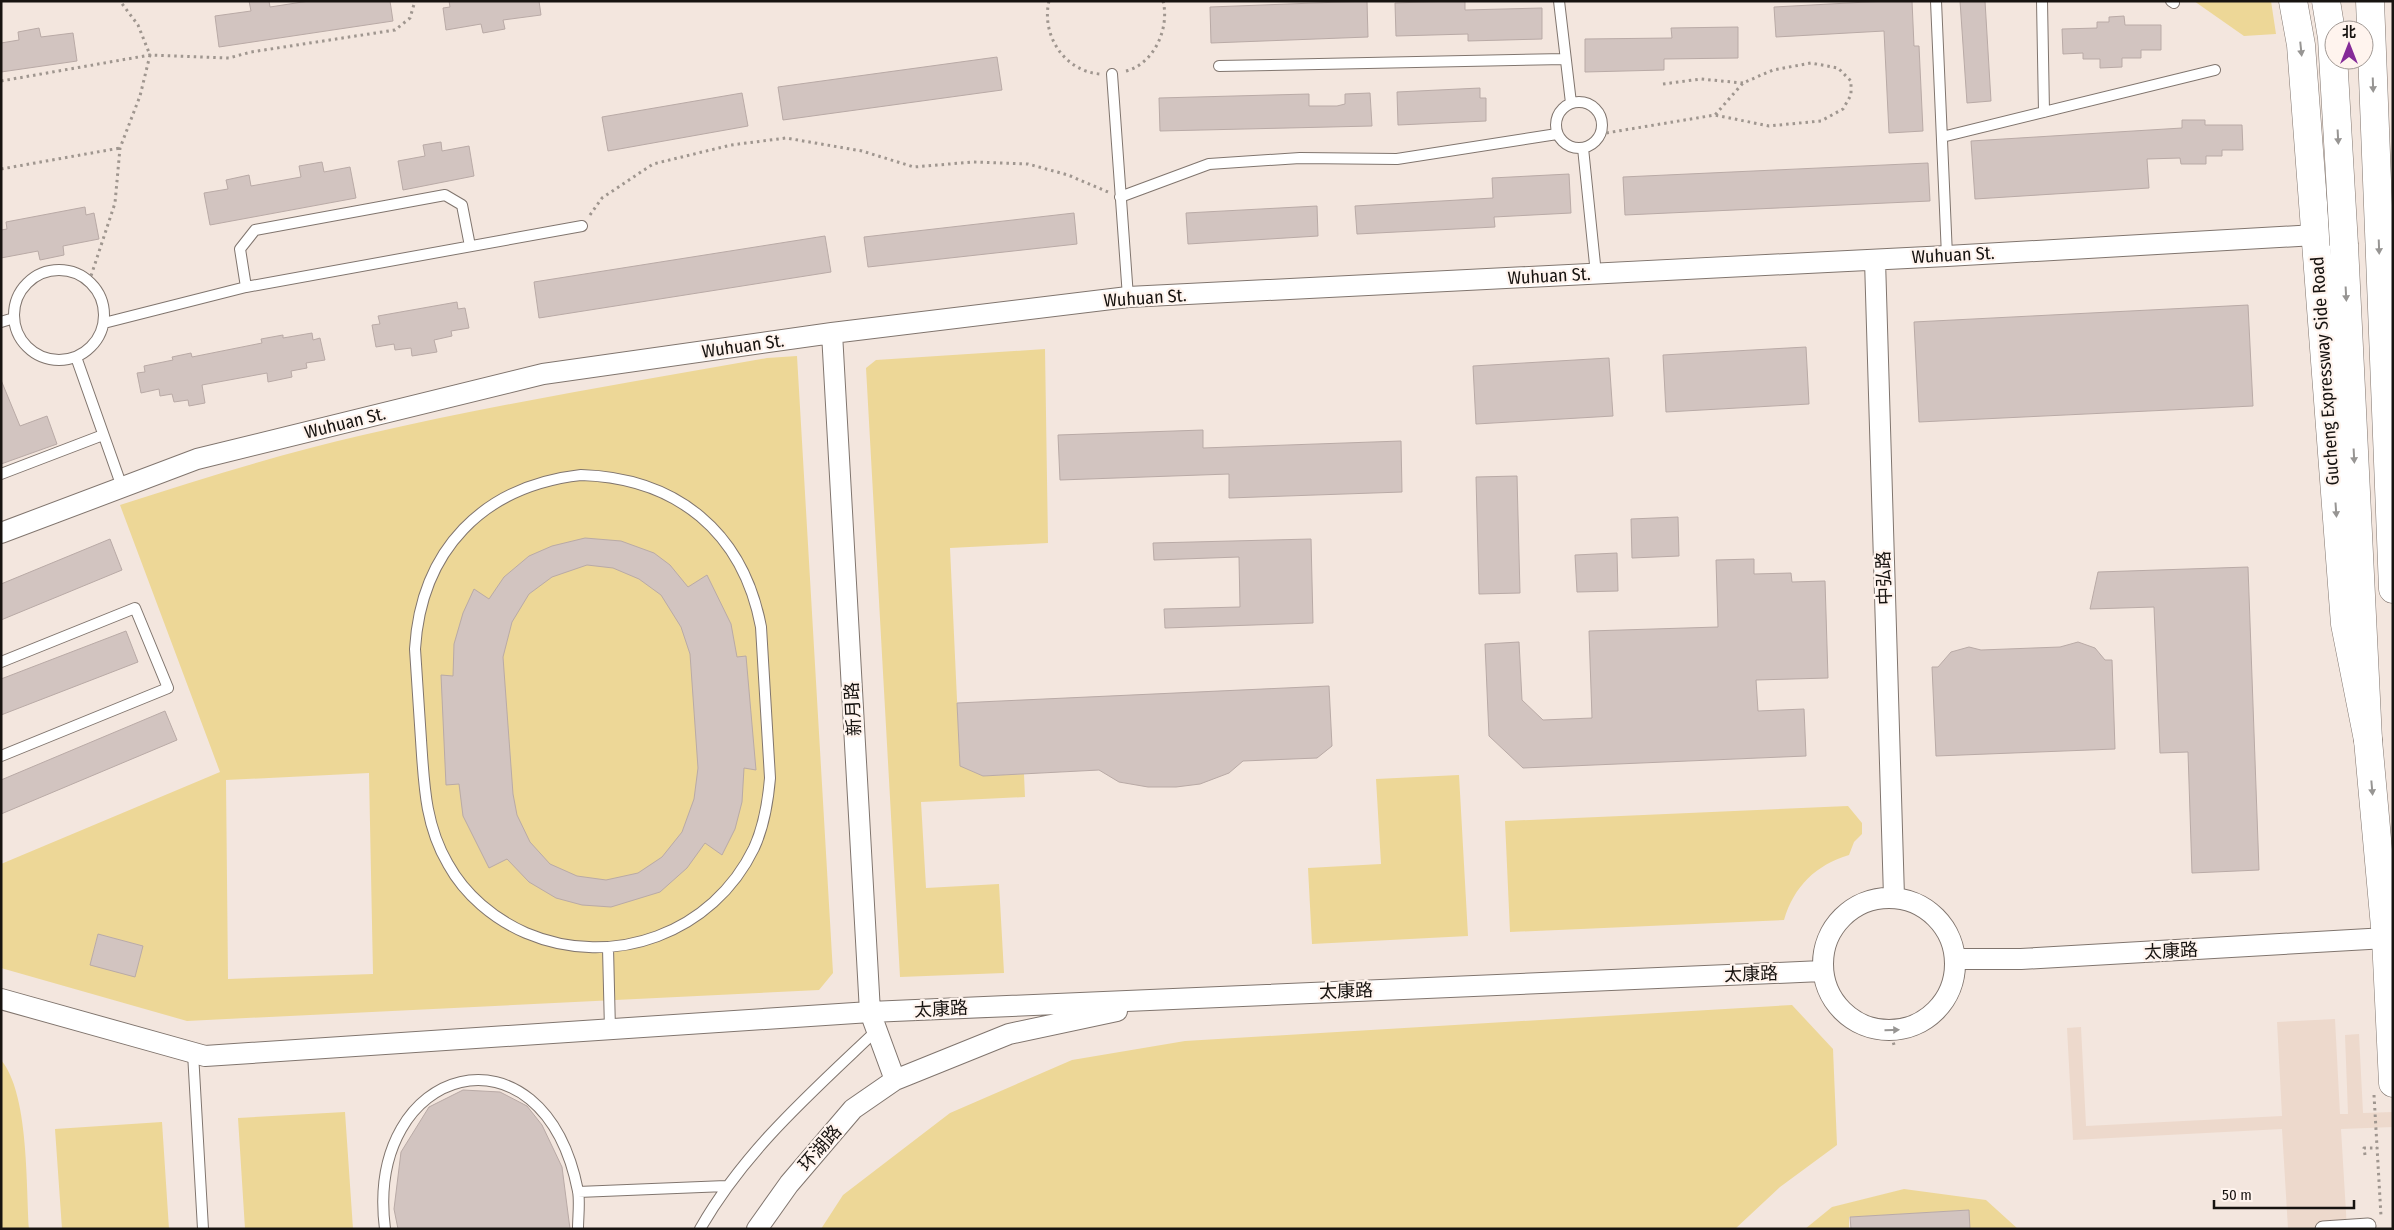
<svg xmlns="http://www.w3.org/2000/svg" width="2394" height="1230" font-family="'Fira Sans Condensed','Noto Sans SC',sans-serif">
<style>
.built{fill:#edd9cc}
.green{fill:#edd797;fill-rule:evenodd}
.building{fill:#d2c4c0;stroke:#b9aaa6;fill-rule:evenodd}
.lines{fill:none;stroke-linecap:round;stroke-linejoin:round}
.service-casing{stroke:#80756e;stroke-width:12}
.pedestrian-casing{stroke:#80756e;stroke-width:17}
.minor-casing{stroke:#80756e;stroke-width:22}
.primary-casing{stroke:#80756e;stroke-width:29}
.trunk-casing{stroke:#80756e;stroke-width:29}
.path{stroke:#9f968f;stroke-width:3;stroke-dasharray:2.5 4;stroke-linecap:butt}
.service{stroke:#fff;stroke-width:10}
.pedestrian{stroke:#fff;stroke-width:15}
.minor{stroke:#fff;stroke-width:20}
.primary{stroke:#fff;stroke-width:28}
.trunk{stroke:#fff;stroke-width:28}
.trunk-bridge-casing{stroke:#80756e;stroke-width:29;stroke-linecap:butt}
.trunk-bridge{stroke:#fff;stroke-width:28}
.oneway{fill:#979593}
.labels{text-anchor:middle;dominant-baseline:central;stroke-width:4.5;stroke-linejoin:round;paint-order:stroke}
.street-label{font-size:18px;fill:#171310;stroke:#fff4ee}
</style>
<rect width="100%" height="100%" fill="#f3e6de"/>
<path class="built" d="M2335 1019 2340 1114H2348L2345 1035 2359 1034 2363 1113 2393 1112V1127L2341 1129 2347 1229H2288L2282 1129 2073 1140 2067 1028 2081 1027 2086 1126 2282 1116 2277 1022Z"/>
<path class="green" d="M2194 1H2271L2276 34 2244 36Z
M1045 349 1048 543 950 548 960 765 983 776 1024 774 1025 797 921 802 926 888 999 884 1004 973 900 977 866 368 876 360Z
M797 356 833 973 819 990 187 1021 1 968V864L220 772 120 505C200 479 281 454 363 435 496 404 632 382 767 358ZM369 773 373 974 228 979 226 780ZM98 934 143 946 90 965Z
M1459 775 1468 936 1312 944 1308 868 1381 864 1376 779Z
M1848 806 1862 823V834L1854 842 1849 855C1816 865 1794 886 1784 920L1510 932 1505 821Z
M1792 1005 1833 1049 1837 1145 1780 1187 1735 1229H821L843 1195 950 1113 1072 1060 1185 1041Z
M1 1060C29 1093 26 1185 29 1229H1Z
M345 1112 353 1229H245L238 1118Z
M162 1122 169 1229H62L55 1129Z
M1904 1189 1986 1200 2018 1229H1970L1969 1210 1849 1217V1229H1805L1832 1207Z"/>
<path class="building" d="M249 1H269L270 7 309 1H390L393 21 219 47 215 16 251 11Z
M449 1H539L541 15 503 20 505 29 483 33 481 24 446 30 443 8 450 7Z
M1367 1 1368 37 1211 43 1210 7Z
M1451 1H1465V10L1542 8V39L1468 41V34L1396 36 1395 3Z
M1886 1H1912L1914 46H1919L1923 131 1889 133 1884 31 1776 37 1774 7Z
M1960 1H1985L1991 101 1967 103Z
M2124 16 2125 25H2161V50H2141V58H2122V67L2100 68V59H2083V53L2063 54 2062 29 2097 28V22H2109V17Z
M1738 27V58L1664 59V70L1585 72V39L1672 38 1671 28Z
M39 28 41 37 73 33 77 61 1 72V43L19 40 18 32Z
M997 57 1002 90 783 120 778 87Z
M1480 88V98H1486V121L1398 125 1397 92Z
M742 93 748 126 608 151 602 117Z
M1370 93 1372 126 1160 131 1159 98 1309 94V106H1337L1345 104V94Z
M2182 120H2205V125H2242L2243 150H2222V156H2206V164H2181L2180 158 2147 159 2149 188 1975 199 1971 141 2182 128Z
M441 142 442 151 469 146 474 176 403 190 398 161 425 156 423 145Z
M322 162 324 172 350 167 356 198 210 225 204 193 228 189 226 180 249 175 251 186 301 177 299 166Z
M1928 163 1930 201 1625 215 1623 177Z
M1569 174 1571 213 1494 217 1495 227 1357 234 1355 206 1493 198 1492 178Z
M1317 206 1318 236 1188 244 1186 213Z
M85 207 86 215 94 213 99 239 63 246 64 255 40 260 38 251 1 258V230L7 229 6 222Z
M1074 213 1077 244 868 267 864 237Z
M825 236 831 272 539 318 534 282Z
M457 302 458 309 465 308 469 328 451 331 452 336 434 340 437 352 412 356 411 348 395 350 394 344 376 347 372 325 380 324 378 316Z
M2248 305 2253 406 1919 422 1914 322Z
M312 333 313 340 320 338 325 360 306 363 307 368 291 371 292 377 268 382 267 373 202 385 205 403 189 406 188 400 174 402 172 394 160 396 159 389 141 393 137 373 145 372 144 366 173 360 172 357 191 353 192 357 262 343 261 339 283 335V338Z
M1806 347 1809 404 1666 412 1663 355Z
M1609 358 1613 416 1476 424 1473 366Z
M1 380 20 426 47 416 57 444 1 464Z
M1203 430V448L1401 441 1402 492 1229 498V474L1060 480 1058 435Z
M1517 476 1520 593 1479 594 1476 477Z
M1678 517 1679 556 1632 558 1631 519Z
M585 538 621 541 654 553 670 565 688 587 707 575 731 624 737 657 746 656 756 770 744 768 742 802 735 829 722 855 705 843 687 868 660 892 611 907 582 905 556 898 529 882 507 859 489 868 463 816 459 784 446 785 441 675 453 676 454 644 463 613 474 589 489 599 504 577 529 556 552 546ZM587 565 613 568 639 579 661 595 681 627 690 654 698 768 694 799 682 832 662 857 638 873 606 880 577 876 550 864 530 842 517 815 513 794 503 657 512 622 529 594 552 577Z
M110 539 122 570 1 620V584Z
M1311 539 1313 623 1165 628 1164 609 1240 607 1239 557 1154 560 1153 543Z
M1617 553 1618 591 1577 592 1575 555Z
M1754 559V574L1791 573 1792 582 1825 581 1828 678 1756 680 1758 711 1804 709 1806 756 1523 768 1489 736 1485 644 1519 642 1522 700 1543 720 1592 718 1589 631 1718 627 1716 560Z
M2248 567 2259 870 2192 873 2188 752 2160 753 2154 607 2090 609 2098 572Z
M126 631 138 662 1 715V679Z
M2078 642 2095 648 2105 660H2112L2115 749 1936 756 1932 667H1938L1951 652 1969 647 1981 650 2060 647Z
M1329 686 1332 746 1317 758 1243 761 1229 773 1200 784 1176 787H1148L1119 782 1099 770 983 776 960 766 957 703Z
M165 711 177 740 1 814V780Z
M98 934 143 946 135 977 90 965Z
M463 1090 500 1092 527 1106 542 1125 562 1167 570 1229H398L394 1209 401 1152 429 1107Z
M1969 1210 1970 1229H1851L1850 1217Z"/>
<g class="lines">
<g class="service-casing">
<path id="service" d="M1559 1 1571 103
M1936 1 1947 256
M2042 1 2044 112
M2171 1 2174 3
M1219 66 1565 59
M1112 74 1128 297
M1556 125a23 23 0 1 1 46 0a23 23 0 1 1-46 0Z
M1942 137 2215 70
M1583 148 1596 274
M1120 197 1209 164 1300 158 1397 159 1557 134
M14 315a45 45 0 1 1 90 0a45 45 0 1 1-90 0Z
M246 287 240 249 255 230 445 195 462 205 470 246
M1 322 14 318
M104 323 246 287 582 226
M76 357 122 487
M1 474 103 435
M581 475C677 478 743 532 761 627L770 778C768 802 764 826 754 848 713 933 613 970 526 933 494 919 465 895 448 864 425 825 424 784 421 740 419 710 417 679 415 649 421 550 483 486 581 475Z
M1 662 135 608 168 688 1 756
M608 948 610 1030
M193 1053 203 1229
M578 1192 726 1186
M385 1229C364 1064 543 1015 578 1191 580 1202 578 1217 578 1229
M700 1229C745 1150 812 1092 877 1030"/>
</g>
<g class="pedestrian-casing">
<path id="pedestrian" d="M2323 1229 2368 1226"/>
</g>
<g class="minor-casing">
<path id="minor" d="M1875 260 1894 897
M832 333 870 1012 895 1080
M1 533 197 459 543 374 832 333 1128 297 1947 256 2315 235
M1823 964a66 66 0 1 1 132 0a66 66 0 1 1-132 0Z
M1956 959H2021L2386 938
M1 999 205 1056 870 1012 1822 971
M757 1229 789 1184 853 1109 895 1080 1009 1034 1117 1011"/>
</g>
<g class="primary-casing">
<path id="primary" d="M2293 1 2301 45 2345 624 2368 740 2386 938 2393 1083"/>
</g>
<g class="trunk-casing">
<path id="trunk" d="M2370 1 2393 589
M2344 245 2368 740
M2386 938 2393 964"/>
</g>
<path class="path" d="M1049 1C1041 35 1064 71 1100 74
M1126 71C1154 64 1170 28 1163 1
M1 81 150 55 229 58 251 52 395 30 410 18 415 1
M1663 84 1701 79 1743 83
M1600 134 1715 115 1743 83 1773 70 1811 63 1838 68 1851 81V95L1843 109 1821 121 1769 126 1715 115
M1 169 120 148
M590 215 602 198 653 164 731 145 786 138 862 151 914 167 973 162 1028 164 1068 175 1108 192
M89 282 115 203 120 148 140 96 150 55 138 25 120 1
M1890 1030 1894 1045
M2374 1095 2381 1216
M2365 1155 2364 1148H2377"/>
<use href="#service" class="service"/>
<use href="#pedestrian" class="pedestrian"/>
<use href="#minor" class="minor"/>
<use href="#primary" class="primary"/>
<use href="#trunk" class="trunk"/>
<g class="trunk-bridge-casing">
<path id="trunk-bridge" d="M2326 1 2332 38 2344 245"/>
</g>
<use href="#trunk-bridge" class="trunk-bridge"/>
</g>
<defs><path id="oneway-solid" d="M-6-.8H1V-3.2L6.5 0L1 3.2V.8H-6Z" transform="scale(1.25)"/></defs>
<g class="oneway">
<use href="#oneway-solid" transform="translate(2301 49) rotate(84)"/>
<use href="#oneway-solid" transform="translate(2373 85) rotate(88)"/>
<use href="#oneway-solid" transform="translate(2338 137) rotate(87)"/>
<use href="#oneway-solid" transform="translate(2379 247) rotate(88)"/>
<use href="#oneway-solid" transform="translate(2346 294) rotate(87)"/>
<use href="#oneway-solid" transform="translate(2354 456) rotate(87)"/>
<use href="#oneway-solid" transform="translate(2336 510) rotate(86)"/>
<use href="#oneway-solid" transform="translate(2372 788) rotate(85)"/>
<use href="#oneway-solid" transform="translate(1892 1030) rotate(-1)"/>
</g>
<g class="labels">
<g class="street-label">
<text transform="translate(1953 255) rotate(-3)">Wuhuan St.</text>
<text transform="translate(1549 276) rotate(-3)">Wuhuan St.</text>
<text transform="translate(1145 298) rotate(-4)">Wuhuan St.</text>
<text transform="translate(743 346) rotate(-8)">Wuhuan St.</text>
<text transform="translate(2325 371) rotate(-94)">Gucheng Expressway Side Road</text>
<text transform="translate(345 423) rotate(-14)">Wuhuan St.</text>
<text transform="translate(1884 578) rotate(-92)">中弘路</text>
<text transform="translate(853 709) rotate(-93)">新月路</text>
<text transform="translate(2171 951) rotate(-3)">太康路</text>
<text transform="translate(1751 974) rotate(-2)">太康路</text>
<text transform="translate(1346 991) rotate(-2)">太康路</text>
<text transform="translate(941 1009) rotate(-3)">太康路</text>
<text transform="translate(820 1148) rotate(-49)">环湖路</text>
</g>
</g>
<rect width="2394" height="1230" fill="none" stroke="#171310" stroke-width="5"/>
<g transform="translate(2349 45)"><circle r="24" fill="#fff4ee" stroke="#a29a95"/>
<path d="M0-4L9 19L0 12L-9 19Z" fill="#852b98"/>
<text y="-8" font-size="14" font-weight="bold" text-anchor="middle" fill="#171310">北</text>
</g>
<path d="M2214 1200v8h140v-8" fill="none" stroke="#171310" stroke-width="2.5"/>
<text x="2222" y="1200" font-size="15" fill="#171310" stroke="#fff4ee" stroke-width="4" paint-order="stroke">50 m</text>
</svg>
